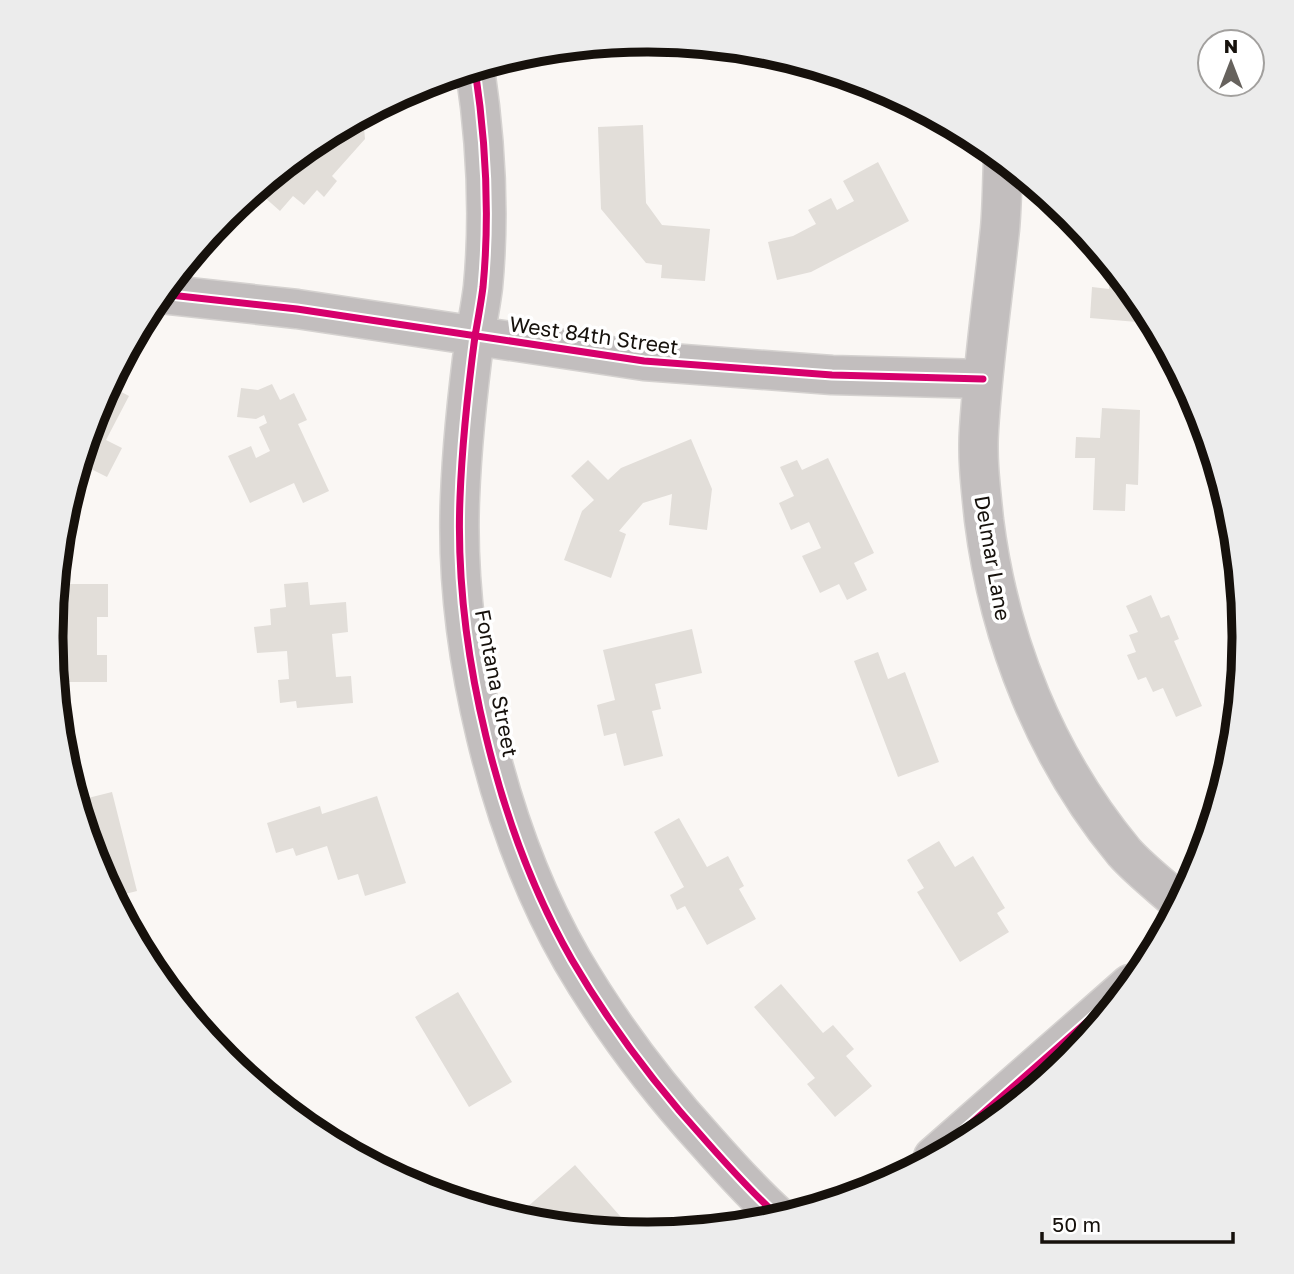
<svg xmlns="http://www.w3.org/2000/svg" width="1294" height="1274" font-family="'Golos Text',sans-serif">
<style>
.building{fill:#e2ded9}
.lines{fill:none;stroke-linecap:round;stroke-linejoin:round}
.minor-casing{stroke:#d5d2d0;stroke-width:41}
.minor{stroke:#c2bebe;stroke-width:38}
.cycleway-casing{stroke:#fff;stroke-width:11}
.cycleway{stroke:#d6006c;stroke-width:7}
.labels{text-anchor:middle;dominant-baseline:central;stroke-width:7;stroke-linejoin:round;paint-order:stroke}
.street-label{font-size:21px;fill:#16110c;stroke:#fff}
.rim{fill:none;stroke:#16110c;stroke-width:9}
</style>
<rect width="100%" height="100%" fill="#faf7f4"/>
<path class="building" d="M627 42V44L582 53 580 47Z
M363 116 365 139 332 176 337 181 324 197 317 190 304 205 293 196 280 211 263 196 277 181 272 177 316 141 329 133 337 141 345 132 344 125Z
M643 125 646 203 662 225 710 229 705 281 661 278 662 265 646 263 601 209 598 127Z
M878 162 909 221 811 272 777 280 768 242 793 236 816 224 808 210 831 198 837 210 854 201 843 181Z
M1110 266 1139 300 1137 322 1090 318 1092 287 1109 289Z
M272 384 280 400 294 393 307 420 298 424 329 491 303 503 294 483 250 503 228 456 251 446 256 458 270 451 259 427 267 423 264 415 256 419 237 417 241 388 258 390Z
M108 385 129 396 106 440 122 448 107 477 79 463 96 408Z
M1102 408 1140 410 1138 485 1126 484 1125 511 1093 510 1095 458H1075L1076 437 1100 438Z
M691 439 712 489 707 530 669 525 672 494 643 503 619 531 626 534 611 578 564 560 582 511 594 500 571 476 588 460 608 480 621 468Z
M828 458 874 553 854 563 867 590 847 600 839 584 820 593 802 556 821 548 809 522 791 530 779 503 794 496 780 467 797 460 802 470Z
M308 582 310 605 346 602 348 632 332 634 336 677 351 676 353 703 297 708 296 701 280 703 278 680 289 679 287 651 257 653 254 627 271 625 270 609 286 607 284 584Z
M55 584H108V617H97V655H107V682H55L50 637Z
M1151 595 1161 618 1169 615 1179 639 1174 641 1202 706 1176 717 1163 688 1153 692 1146 677 1138 680 1127 655 1136 652 1129 635 1138 632 1126 606Z
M692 629 702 673 655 684 661 709 652 711 663 756 624 766 616 733 604 736 597 705 615 700 603 650Z
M878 652 888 679 905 672 939 762 898 777 854 661Z
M112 792 137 891 113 897 96 865 76 801Z
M377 796 406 883 365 896 358 874 338 880 327 846 296 856 293 848 276 853 267 823 320 806 322 814Z
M679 818 707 867 728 856 744 886 739 889 756 919 707 945 685 906 677 910 670 895 684 887 654 832Z
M939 841 955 867 973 856 1005 908 997 913 1009 932 960 962 917 892 924 888 907 860Z
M781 984 823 1033 833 1025 854 1049 846 1056 872 1086 835 1117 807 1084 815 1078 754 1007Z
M458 992 512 1082 469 1107 415 1017Z
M189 1005 199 1026H198L183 1008Z
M575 1165 635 1233 574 1227 570 1222 565 1226 538 1223 525 1209Z"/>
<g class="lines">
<g class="minor-casing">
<path id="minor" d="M475 69C486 142 490 213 483 287 481 303 478 319 475 336 468 389 462 444 460 498 454 647 498 831 572 960 610 1025 655 1085 706 1141 729 1167 753 1194 779 1217
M1003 161C1002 184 1002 207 1000 229 993 296 983 363 979 430 977 460 981 490 984 520 999 640 1046 758 1124 852 1140 870 1161 886 1179 902
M161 294 297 309 644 361 832 375 983 379
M933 1157 1130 984"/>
</g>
<use href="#minor" class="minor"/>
<g class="cycleway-casing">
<path id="cycleway" d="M475 69C486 142 490 213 483 287 481 303 478 319 475 336 468 389 462 444 460 498 454 647 498 831 572 960 610 1025 655 1085 706 1141 729 1167 753 1194 779 1217
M161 294 297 309 644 361 832 375 983 379
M933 1157 1130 984"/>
</g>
<use href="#cycleway" class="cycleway"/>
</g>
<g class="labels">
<g class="street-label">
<text transform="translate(594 335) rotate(8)">West 84th Street</text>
<text transform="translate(993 558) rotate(80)">Delmar Lane</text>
<text transform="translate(497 683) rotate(79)">Fontana Street</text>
</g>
</g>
<path d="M0 0H1294V1274H0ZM647 52H648A584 584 0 0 1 1232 636V638A584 584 0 0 1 648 1222H647A584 584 0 0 1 63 638V636A584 584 0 0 1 647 52Z" fill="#ececec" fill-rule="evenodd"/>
<path class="rim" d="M647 52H648A584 584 0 0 1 1232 636V638A584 584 0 0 1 648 1222H647A584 584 0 0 1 63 638V636A584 584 0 0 1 647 52Z"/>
<g transform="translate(1231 63)"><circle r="33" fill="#ffffff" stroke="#a2a09e" stroke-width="2"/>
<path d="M0-5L12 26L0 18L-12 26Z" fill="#66625d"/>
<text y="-10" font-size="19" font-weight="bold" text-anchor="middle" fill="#16110c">N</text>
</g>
<path d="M1042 1232v10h191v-10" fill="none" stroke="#16110c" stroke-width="3.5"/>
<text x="1052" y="1232" font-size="21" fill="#16110c" stroke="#ffffff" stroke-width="5" paint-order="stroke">50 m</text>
</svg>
